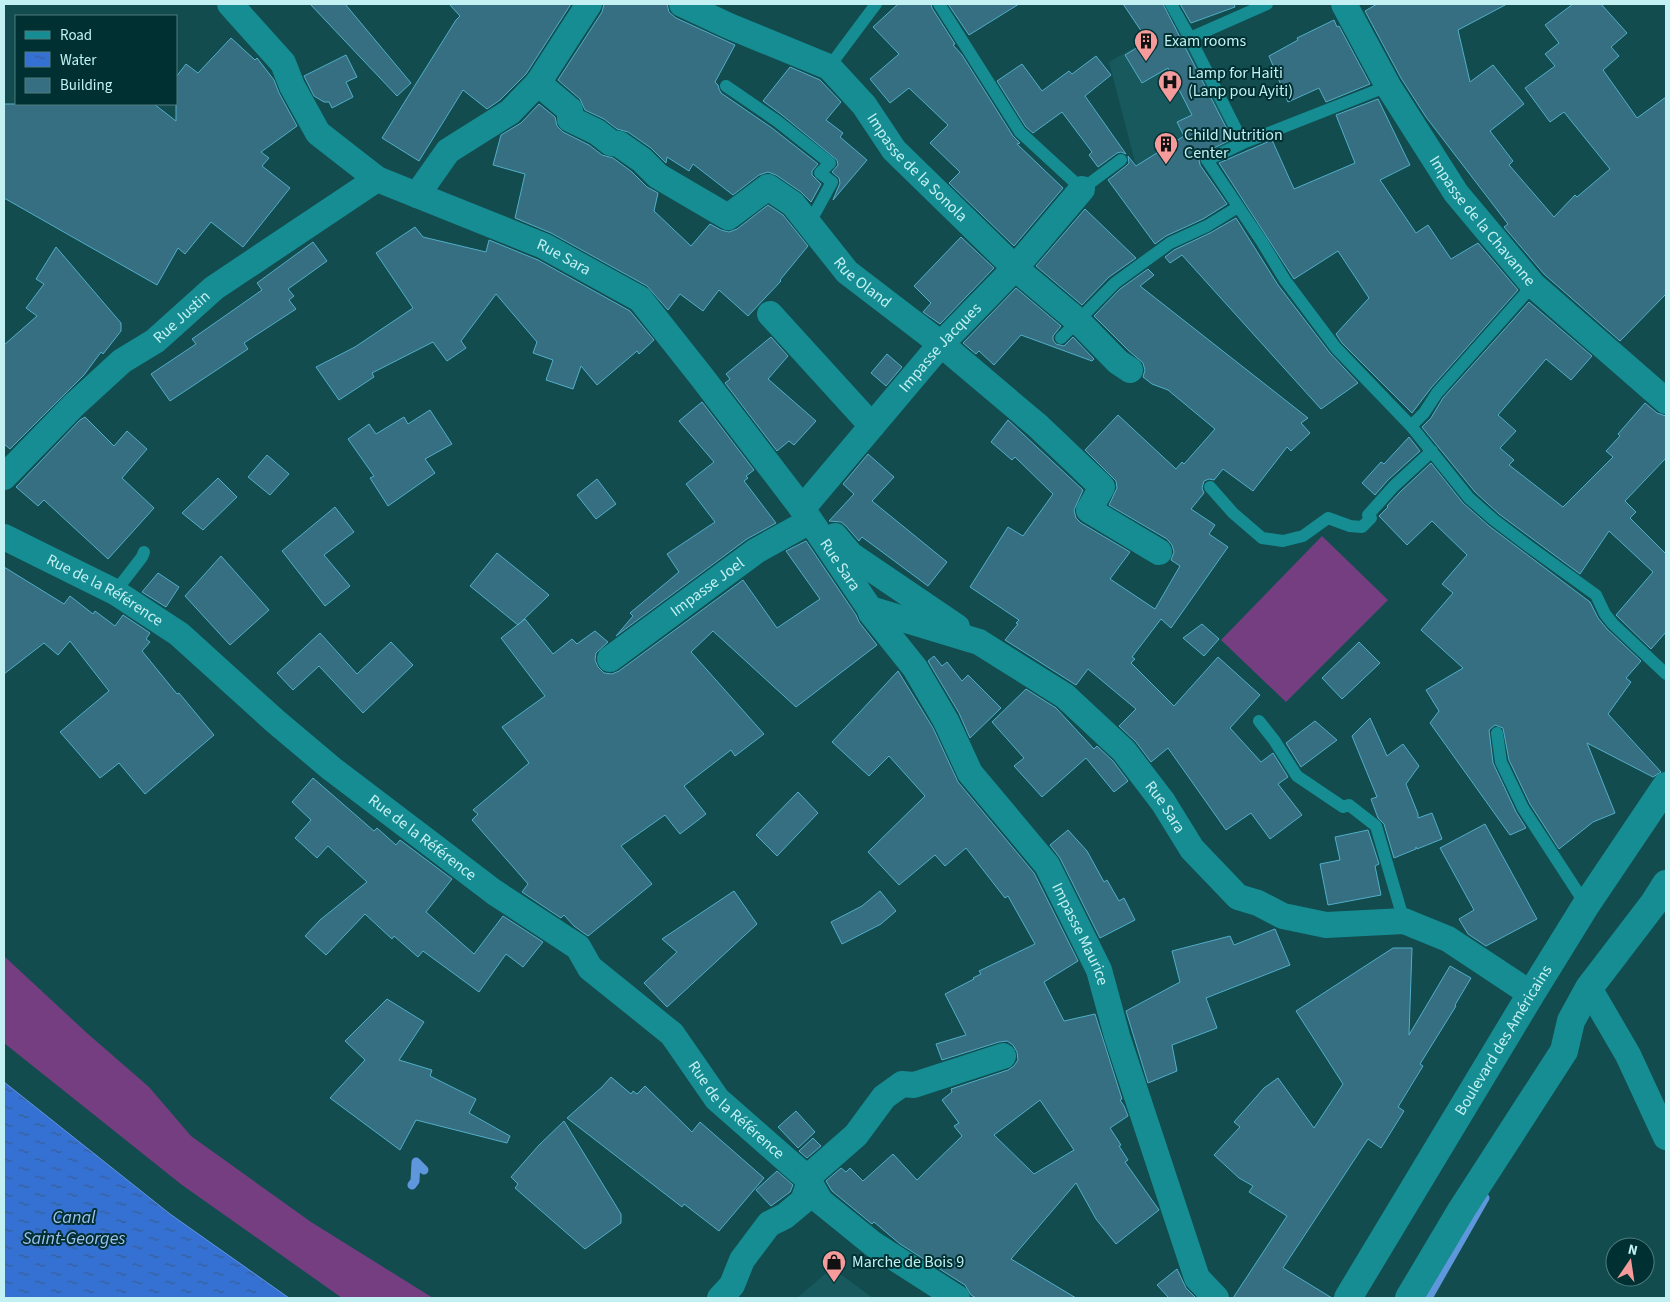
<svg xmlns="http://www.w3.org/2000/svg" width="1670" height="1302" font-family="'Source Sans 3',sans-serif">
<style>
.built{fill:#17595d}
.grass{fill:#743e80}
.water{fill:url(#water-ripples);stroke:#5f97dd}
.lines{fill:none;stroke-linecap:round;stroke-linejoin:round}
.stream{stroke:#5f97dd;stroke-width:9}
.building{fill:#366f81;stroke:#51aec9;fill-rule:evenodd}
.lane{stroke:#158d92;stroke-width:12}
.street{stroke:#158d92;stroke-width:26}
.secondary{stroke:#158d92;stroke-width:28}
.labels{text-anchor:middle;dominant-baseline:central;stroke-width:4;stroke-linejoin:round;paint-order:stroke}
.poi-label{font-size:16px;fill:#c2f0f3;stroke:#003032;text-anchor:start}
.street-label{font-size:16px;fill:#c2f0f3;stroke:#003032}
.water-label{font-size:18px;font-style:italic;fill:#a2c1f2;stroke:#003032}
</style>
<defs>
<pattern id="water-ripples" width="26" height="14" patternUnits="userSpaceOnUse" patternTransform="scale(1.25)"><rect width="26" height="14" fill="#3571d3"/><path d="M2 4q2-2 4 0t4 0M15 11q2-2 4 0t4 0" fill="none" stroke="#375f95"/></pattern>
</defs>
<rect width="100%" height="100%" fill="#124c4f"/>
<path class="built" d="M1179 22 1243 143 1154 190 1135 162 1109 62Z
M832 1268 873 1298H797Z"/>
<path class="grass" d="M1322 536 1388 600 1286 702 1221 640Z
M4 956 88 1034 149 1087 191 1136 311 1222 433 1298H342L182 1185 4 1043Z"/>
<path class="water" d="M4 1082 170 1214 289 1298H4Z"/>
<g class="lines">
<path class="stream" d="M412 1185 415 1181 416 1162 424 1170
M1428 1298 1485 1198"/>
</g>
<path class="building" d="M310 4H345L411 83 397 96Z
M449 4H571L526 74 500 100 487 109 463 90 419 161 382 138 456 20 460 16Z
M604 4H667L669 12 676 18 735 45 715 82 718 85 719 89 721 93 772 128 818 164 812 171V175L821 184 811 202 801 192 776 175 768 172 759 175 733 195 693 164 689 171 667 157 666 163 651 148 628 132 617 129 604 119 585 110 580 99 558 80 602 12Z
M898 4H931L932 8 955 44 953 45 962 55 1013 136 1020 143 1017 144 1063 188 1014 246 949 183 960 172 930 143 948 125 909 88 890 103 870 79 899 54 873 27Z
M948 4H1019L969 35Z
M1123 4H1163L1232 139 1204 153 1199 160 1200 165 1227 204 1203 219 1166 236 1155 244 1108 180 1126 166 1129 163 1128 156 1136 166 1184 136 1177 122 1192 115 1168 68 1142 83 1125 55 1148 41Z
M1180 4H1234L1235 7 1191 23Z
M1377 4H1507L1458 30 1470 82 1493 65 1524 104 1490 131 1513 161 1509 165 1554 217 1575 195 1577 197 1610 169 1564 112 1550 122 1525 88 1555 66 1545 54 1559 43 1545 25 1573 4H1601L1627 33 1611 47 1619 56 1603 70 1637 118 1666 97V294L1620 341 1544 274 1504 227 1508 224 1426 117 1401 78 1365 11Z
M1334 20 1337 27 1339 26 1370 84 1326 102 1319 88 1288 102 1269 56 1298 40 1297 38Z
M231 38 255 60 257 58 274 80 279 93 297 126 261 152 269 158 262 166 290 188 243 247 211 222 185 254 178 248 157 285 4 198V104H154L176 121V77L186 64 198 73Z
M346 55 357 77 346 82 353 97 332 108 329 102H324L314 96 304 76Z
M1096 56 1111 75 1085 96 1126 154 1121 152 1117 153 1098 167 1089 155 1092 152 1062 112 1033 133 1026 127 997 81 1022 64 1042 91 1069 71 1072 74Z
M790 67 820 80 841 102 826 120 843 133 840 137 867 160 833 200 840 183 839 178 832 172 838 165 837 160 782 115 763 101Z
M1378 99 1410 165 1380 180 1416 233 1428 225 1451 259 1478 243 1518 290 1431 388 1412 413 1342 343 1336 334 1369 298 1338 251 1294 279 1219 163 1272 140 1294 189 1355 163 1336 115Z
M539 104 555 117 557 126 563 132 589 145 602 155 613 158 632 172 647 187 658 193 654 211 691 246 710 224 721 230 729 232 737 229 768 205 783 215 808 246 780 280 781 281 748 316 719 290 703 311 680 294 668 310 647 286 551 233 515 218 525 174 493 165 501 135 521 123Z
M1085 209 1136 258 1109 277 1082 305 1036 266Z
M1236 218 1278 285 1330 353 1358 383 1321 409 1182 255 1170 263 1165 257 1174 250 1210 233Z
M415 227 423 237 486 252 489 240 538 260 630 311 654 340 639 354 637 351 597 385 581 366 573 389 546 380 553 360 533 353 537 342 496 294 461 341 466 348 447 361 433 342 372 373 374 377 339 400 316 367 355 347 413 308 376 253Z
M961 237 994 268 940 324 923 312 931 303 914 286Z
M313 242 327 261 288 289 294 296 289 300 296 309 244 343 248 349 170 401 151 374 196 344 192 339 262 290 257 283Z
M56 247 121 323V331L103 354 101 352 84 375 10 449 4 444V345L37 316 26 308 44 284 36 279Z
M1148 269 1154 275 1140 286 1308 418 1301 423 1310 433 1291 451 1287 447 1253 491 1223 469 1214 480 1209 479 1204 481 1202 488 1204 493 1191 509 1215 525 1209 534 1228 547 1171 628 1161 619 1132 657 1135 659 1131 663 1174 706 1218 657 1260 695 1230 728 1261 762 1273 753 1288 777 1278 784 1302 815 1270 839 1251 813 1226 830 1168 748 1151 762 1136 742 1119 726 1136 709 1088 669 1076 685 1005 640 1018 624 1016 623 1019 620 970 587 1008 527 1023 536 1053 494 1015 457 1012 460 991 442 1008 420 1083 490 1074 510 1076 518 1081 523 1130 552 1110 579 1155 609 1180 566 1171 560 1174 552 1172 545 1167 539 1109 505 1117 488 1116 481 1085 450 1118 415 1176 469 1182 462 1184 464 1215 429 1168 390 1152 384 1143 377 1145 370 1143 363 1128 350 1094 316 1120 289Z
M1016 288 1061 326 1053 336V340L1056 344 1064 346 1073 337 1094 359 1092 361 1021 335 994 365 979 351 976 354 963 343Z
M1529 302 1592 356 1571 380 1546 359 1498 415 1516 431 1500 448 1514 460 1509 465 1563 507 1613 457 1606 451 1620 436 1618 434 1645 403 1657 413 1666 416V458L1625 501 1636 512 1630 518 1666 554V632L1651 649 1616 615 1653 572 1609 531 1580 574 1499 514 1475 492 1422 427 1431 418 1443 398Z
M771 337 788 356 768 379 816 421 794 445 789 441 777 451 725 383 730 379 726 374Z
M887 354 902 367 886 386 871 373Z
M702 402 754 470 746 476 748 478 744 481 776 523 747 539 616 636 633 616 630 613 679 572 667 554 715 522 686 484 714 462 679 421Z
M430 410 452 444 425 459 435 473 388 506 370 478 374 476 348 439 369 424 376 434 404 417 408 424Z
M85 417 114 446 127 431 147 449 122 478 154 508 108 559 44 500 38 506 16 487 80 420Z
M1409 437 1420 451 1388 480 1375 495 1362 483 1381 462 1384 464Z
M868 454 894 477 872 501 947 562 928 586 862 537 859 541 846 526 841 522 829 521 854 494 843 484Z
M267 455 289 474 270 495 248 477Z
M1431 463 1463 503 1489 526 1590 602 1598 618 1607 629 1641 661 1626 678 1631 682 1608 714 1661 772 1653 777 1587 743 1615 813 1593 822 1559 849 1530 804 1509 760 1503 728 1495 725 1489 730 1493 763 1516 812 1526 828 1510 835 1430 723 1439 711 1426 690 1463 668 1421 630 1453 593 1442 584 1467 555 1432 521 1407 545 1379 516 1388 507 1387 506 1400 492Z
M218 478 237 497 203 530 182 513Z
M597 479 616 504 596 519 577 495Z
M335 507 354 532 324 555 350 586 325 606 282 551Z
M806 541 856 615 859 622 877 645 796 707 713 631 691 652 764 734 735 756 731 750 684 786 706 814 680 834 665 815 621 846 652 884 588 936 574 926 564 915 561 918 522 892 528 884 472 820 478 814 473 810 529 763 502 727 545 696 501 638 525 619 553 654 572 639 577 644 595 631 608 642 596 653 595 660 598 667 604 673 612 674 619 671 743 580 777 628 820 599 786 551Z
M497 553 549 595 518 625 470 586Z
M221 556 269 610 230 645 185 596Z
M4 567 64 604 70 596 93 614 95 611 115 626 123 615 150 633 146 639 150 642 142 651 177 694 179 693 214 735 145 794 119 763 100 778 60 732 109 691 70 641 58 655 44 643 4 674Z
M158 573 179 587 166 607 142 592Z
M1202 624 1219 639 1204 656 1183 638Z
M320 633 357 674 391 642 413 665 363 713 319 666 293 690 277 673Z
M1359 642 1380 663 1342 699 1322 678Z
M934 656 942 666 947 662 962 681 968 675 1001 708 970 738 959 713 928 661Z
M898 671 933 728 958 782 1034 873 1078 961 1044 982 1064 1021 1095 1014 1122 1099 1120 1100 1124 1106 1128 1116 1110 1128 1121 1145 1119 1146 1128 1160 1125 1162 1159 1210 1116 1244 1096 1219 1076 1183 1011 1259 1076 1298H976L971 1295 965 1285 900 1244 874 1222 872 1224 832 1191 826 1181 841 1168 846 1172 850 1168 863 1181 893 1154 917 1180 962 1136 954 1126 959 1123 942 1100 952 1092 951 1089 1008 1070 1014 1066 1018 1060 1017 1052 1013 1045 1007 1041 999 1042 942 1060 936 1044 966 1035 945 994 974 979 973 978 981 974 979 971 1035 944 1008 896 1005 898 966 848 945 866 935 855 899 885 868 852 925 796 889 756 869 776 832 742ZM1040 1100 1074 1150 1034 1174 994 1135Z
M1026 689 1056 708 1094 749 1097 746 1113 761 1128 781 1114 792 1086 758 1042 797 1014 766 1024 758 992 722Z
M1370 718 1387 756 1403 744 1419 766 1406 784 1418 814V818L1432 813 1442 839 1417 849 1416 847V849L1394 858 1384 824 1378 818 1371 799 1377 797 1352 736Z
M1315 721 1337 740 1301 767 1286 743Z
M313 778 374 831 377 828 396 845 400 840 452 879 426 912 474 954 503 916 543 942 523 967 506 954 479 992 423 951 418 957 394 936 392 939 365 914 326 955 305 936 320 920 367 882 328 846 317 858 295 838 311 820 292 802Z
M798 792 818 813 777 856 756 835Z
M1485 824 1537 919 1486 946 1468 934 1459 919 1474 910 1440 848Z
M1068 830 1087 851 1104 882 1107 880 1119 901 1124 898 1135 920 1100 938 1060 858 1050 845Z
M1368 830 1379 864 1375 866 1381 895 1328 905 1320 864 1340 860 1335 837Z
M734 891 757 924 667 1007 644 983 677 952 662 939Z
M880 891 896 911 881 924 842 944 831 922 862 906Z
M1275 929 1290 965 1206 998 1217 1028 1172 1045 1177 1071 1148 1083 1126 1011 1180 982 1172 951 1230 936 1234 945Z
M1393 948H1412L1409 1035 1450 966 1471 978 1455 1005 1456 1006 1420 1064 1423 1066 1398 1107 1404 1111 1381 1148 1368 1139 1283 1268 1332 1298H1233L1287 1216 1249 1192 1253 1186 1239 1178 1214 1155 1240 1127 1234 1122 1264 1088 1278 1078 1314 1128 1343 1084 1296 1011Z
M387 999 424 1022 399 1060 432 1070 430 1076 476 1099 469 1113 510 1136 507 1143 416 1120 400 1150 330 1098 365 1060 345 1041Z
M611 1077 631 1094 633 1091 637 1094 645 1086 692 1132 700 1122 764 1178 719 1231 684 1204 682 1207 567 1118 602 1087Z
M796 1111 815 1132 798 1148 778 1127Z
M564 1121 621 1214V1223L585 1249 515 1188 518 1184 511 1177 539 1145Z
M813 1138 821 1146 807 1158 799 1151Z
M777 1171 793 1185 790 1192 771 1206 756 1190Z
M1177 1269 1186 1288 1196 1298H1169L1157 1285Z"/>
<g class="lines">
<path class="lane" d="M939 4 1020 132 1082 189 1121 160
M1171 4 1190 38 1267 4
M1190 38 1243 143
M829 67 876 4
M726 86 777 121 830 163 820 173 832 182 809 224
M1388 86 1243 143 1207 160 1262 242 1285 280 1336 348 1411 426 1469 498 1494 520 1531 548 1596 595 1605 614 1613 624 1666 674
M1061 338 1115 283 1170 243 1207 226 1238 207
M1411 426 1424 413 1437 393 1533 285
M1210 487 1233 513 1262 538 1283 541 1303 536 1328 518 1350 526 1362 527 1371 518 1368 515 1394 486 1432 451
M115 592 142 557 144 552
M1259 721 1274 740 1297 776 1343 807 1349 805 1376 826 1404 921
M1497 733 1501 762 1523 808 1586 905"/>
<g class="street">
<path id="s1" d="M230 4 283 63 292 86 318 133 377 179 544 246 640 299 701 376 801 507 870 609 979 642 1065 696 1124 751 1163 802 1192 849 1238 897 1258 903 1283 916 1326 925 1404 921 1448 939 1531 994"/>
<path id="s2" d="M682 4 729 26 829 67 864 105 894 150 1015 268 1078 321 1118 362 1130 370"/>
<path id="s3" d="M1344 4 1388 86 1456 193 1533 285 1666 401"/>
<path id="s4" d="M538 83 570 110V119L597 132 611 143 619 144 642 160 658 176 728 217 768 187 793 204 847 272 941 344 1038 426 1102 487 1089 510 1159 552"/>
<path d="M417 195 448 151 510 112 538 83 589 4"/>
<path d="M770 314 872 426"/>
<path id="s5" d="M4 477 74 405 122 361 155 341 214 288 377 179"/>
<path id="s6" d="M801 507 807 503 941 344 1015 268 1082 189"/>
<path d="M835 536 851 555 957 627"/>
<path id="s7" d="M4 537 115 592 179 634 275 721 332 769 494 892 578 947 590 968 672 1034 717 1099 807 1178 820 1201 873 1244 957 1298"/>
<path id="s8" d="M870 609 871 613 915 668 946 721 970 773 1047 865 1099 970 1117 1036 1197 1278 1216 1298"/>
<path id="s9" d="M610 659 756 551 810 521"/>
<path d="M1589 988 1628 1055 1666 1137"/>
<path d="M807 1178 856 1135 884 1097 902 1084 914 1085 1003 1056"/>
<path d="M720 1298 732 1285 742 1260 769 1224 785 1216 803 1201 809 1184 807 1178"/>
</g>
<g class="secondary">
<path id="s10" d="M1348 1298 1531 994 1586 905 1666 786"/>
<path d="M1409 1298 1462 1209 1564 1051 1571 1021 1589 988 1654 903 1666 884"/>
</g>
</g>
<defs>
<g id="building-pin" transform="scale(1.25)"><path d="M0 17L-7.5 6A9.5 9.5 0 1 1 7.5 6Z" fill="#f59b9b" stroke="#003032"/><path d="M-4-6H4V6H1V3H-1V6H-4ZM-2.5-4.3h1.7v1.8h-1.7ZM.8-4.3h1.7v1.8H.8ZM-2.5-1h1.7V.8h-1.7ZM.8-1h1.7V.8H.8Z" fill="#111"/></g>
<g id="hospital-pin" transform="scale(1.25)"><path d="M0 17L-7.5 6A9.5 9.5 0 1 1 7.5 6Z" fill="#f59b9b" stroke="#003032"/><path d="M-5-5h3v3.5h4V-5h3V5h-3V1.5h-4V5h-3Z" fill="#111"/></g>
<g id="shop-pin" transform="scale(1.25)"><path d="M0 17L-7.5 6A9.5 9.5 0 1 1 7.5 6Z" fill="#f59b9b" stroke="#003032"/><path d="M-5-2.5h2.3a2.7 3.5 0 0 1 5.4 0H5L5.5 6h-11ZM-1.5-2.5h3a1.5 2.3 0 0 0-3 0Z" fill="#111"/></g>
</defs>
<g fill-rule="evenodd">
<use href="#building-pin" x="1146" y="41"/>
<use href="#hospital-pin" x="1170" y="82"/>
<use href="#building-pin" x="1166" y="144"/>
<use href="#shop-pin" x="834" y="1262"/>
</g>
<g class="labels">
<g class="poi-label">
<text x="1164" y="41">Exam rooms</text>
<text x="1188" y="73">Lamp for Haiti<tspan x="1188" dy="18">(Lanp pou Ayiti)</tspan></text>
<text x="1184" y="135">Child Nutrition<tspan x="1184" dy="18">Center</tspan></text>
<text x="852" y="1262">Marche de Bois 9</text>
</g>
<g class="street-label">
<text stroke="none"><textPath href="#s2" startOffset="294">Impasse de la Sonola</textPath></text>
<text stroke="none"><textPath href="#s3" startOffset="258">Impasse de la Chavanne</textPath></text>
<text stroke="none"><textPath href="#s1" startOffset="435">Rue Sara</textPath></text>
<text stroke="none"><textPath href="#s4" startOffset="424">Rue Oland</textPath></text>
<text stroke="none"><textPath href="#s5" startOffset="240">Rue Justin</textPath></text>
<text stroke="none"><textPath href="#s6" startOffset="212">Impasse Jacques</textPath></text>
<text stroke="none"><textPath href="#s1" startOffset="855">Rue Sara</textPath></text>
<text stroke="none"><textPath href="#s9" startOffset="121">Impasse Joel</textPath></text>
<text stroke="none"><textPath href="#s7" startOffset="114">Rue de la Référence</textPath></text>
<text stroke="none"><textPath href="#s1" startOffset="1274">Rue Sara</textPath></text>
<text stroke="none"><textPath href="#s7" startOffset="518">Rue de la Référence</textPath></text>
<text stroke="none"><textPath href="#s8" startOffset="390">Impasse Maurice</textPath></text>
<text stroke="none"><textPath href="#s10" startOffset="301">Boulevard des Américains</textPath></text>
<text stroke="none"><textPath href="#s7" startOffset="938">Rue de la Référence</textPath></text>
</g>
<g class="water-label">
<text x="74" y="1217">Canal<tspan x="74" dy="21">Saint-Georges</tspan></text>
</g>
</g>
<rect width="1670" height="1302" fill="none" stroke="#c2f0f3" stroke-width="10"/>
<rect x="15" y="15" width="162" height="90" fill="#003032" stroke="#4e7d7f"/>
<rect x="25" y="31" width="25" height="8" fill="#158d92" stroke="#4e7d7f"/>
<text x="60" y="40" font-size="15" fill="#c2f0f3">Road</text>
<rect x="25" y="52" width="25" height="15" fill="url(#water-ripples)" stroke="#4e7d7f"/>
<text x="60" y="65" font-size="15" fill="#c2f0f3">Water</text>
<rect x="25" y="78" width="25" height="15" fill="#366f81" stroke="#4e7d7f"/>
<text x="60" y="90" font-size="15" fill="#c2f0f3">Building</text>
<g transform="translate(1630 1262) rotate(13)"><circle r="24" fill="#003032" stroke="#4e7d7f"/>
<path d="M0-4L9 19L0 12L-9 19Z" fill="#f59b9b"/>
<text y="-8" font-size="14" font-weight="bold" text-anchor="middle" fill="#c2f0f3">N</text>
</g>
</svg>
